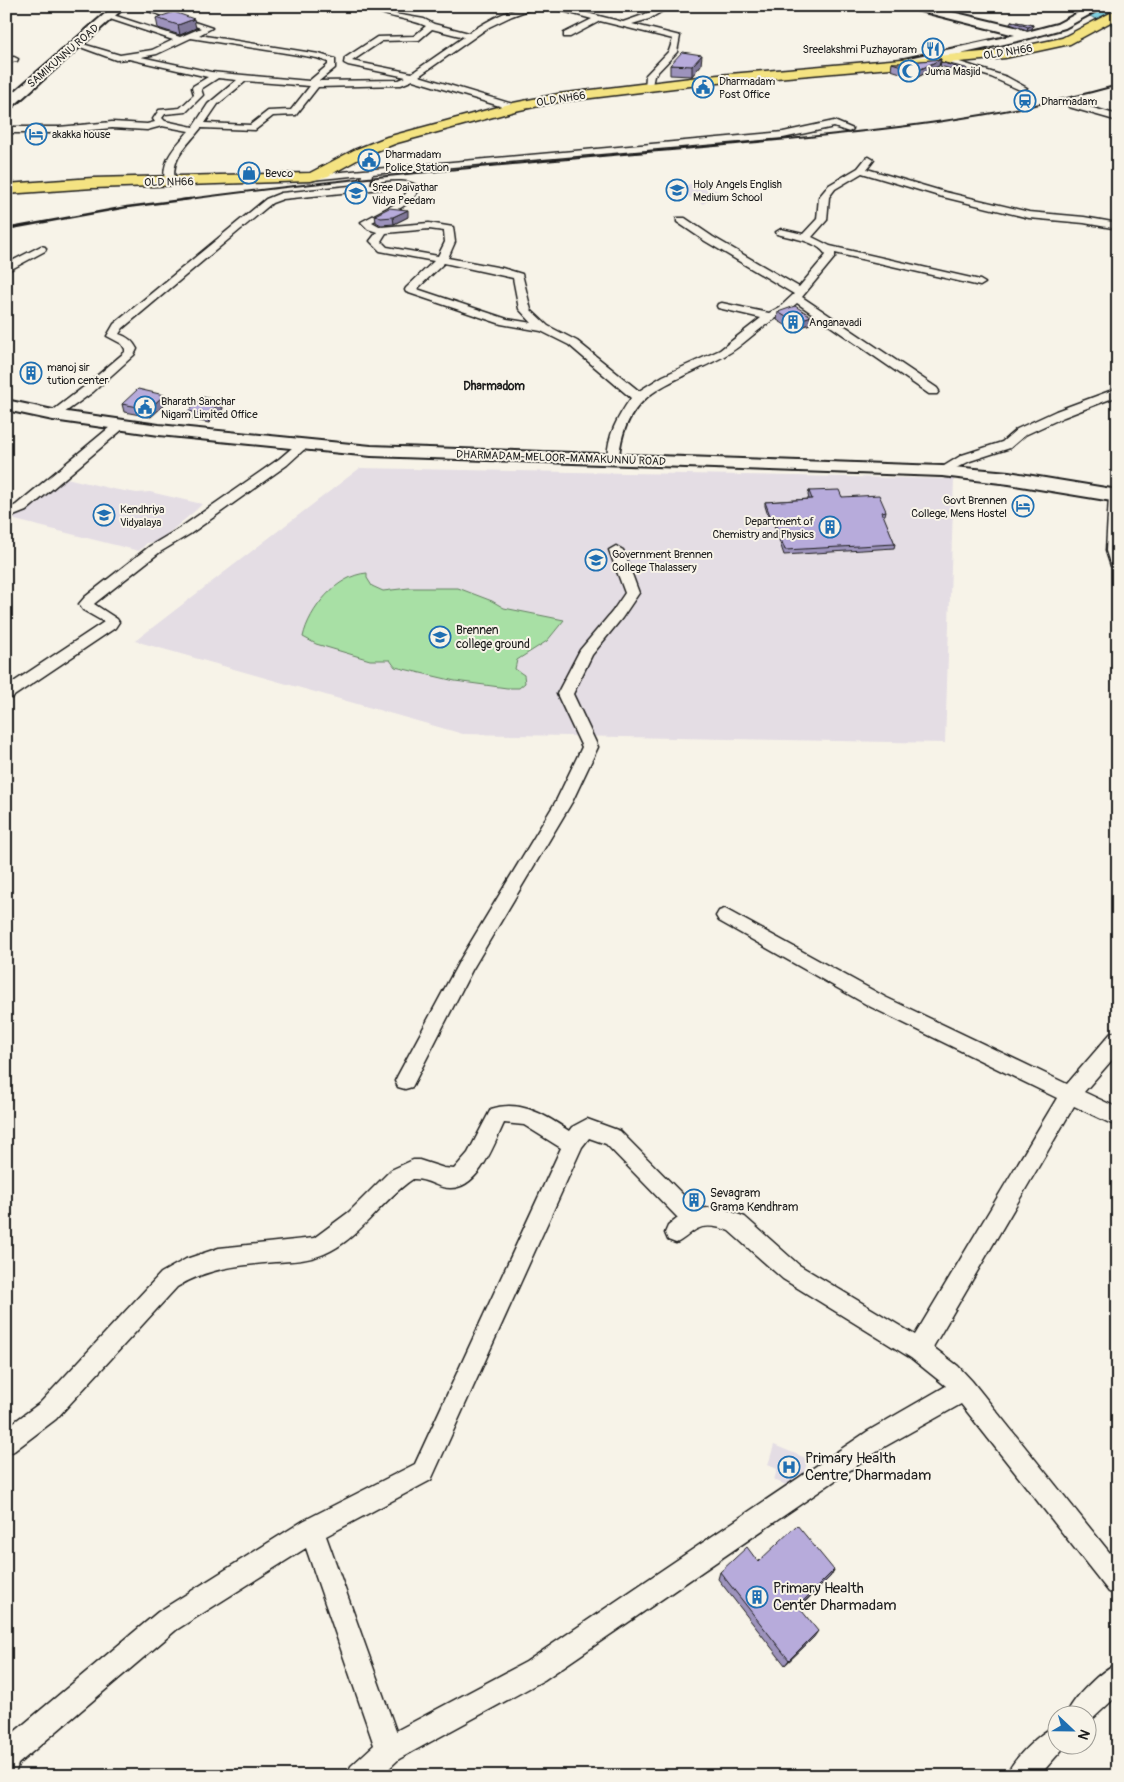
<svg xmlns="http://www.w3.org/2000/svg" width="1124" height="1782" font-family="Pangolin,sans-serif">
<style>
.built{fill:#e4dde4}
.green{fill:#a8e0a5;stroke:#627e60}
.water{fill:#7fcedd;stroke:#578790}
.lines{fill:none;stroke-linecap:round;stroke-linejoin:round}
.ferry{stroke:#3f5a60;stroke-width:1;stroke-dasharray:3 2.5;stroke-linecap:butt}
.street-casing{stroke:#1c1c1c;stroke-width:3}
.secondary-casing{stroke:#1c1c1c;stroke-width:4}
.primary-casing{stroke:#1c1c1c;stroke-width:3}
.street{fill:#f7f3e8;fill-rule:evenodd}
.secondary{fill:#f7f3e8;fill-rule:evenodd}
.primary{fill:#f4e382;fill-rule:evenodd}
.rail-far1{stroke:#1c1c1c;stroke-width:2}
.rail{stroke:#1c1c1c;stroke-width:2.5}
.wall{fill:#9d93bc;stroke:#1c1c1c}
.shaded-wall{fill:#807899;stroke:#1c1c1c}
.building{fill:#b7abdb;stroke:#1c1c1c}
.labels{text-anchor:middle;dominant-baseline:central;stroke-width:4;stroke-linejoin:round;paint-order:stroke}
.far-poi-label{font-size:11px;fill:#1c1c1c;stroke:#f7f3e8;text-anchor:start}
.far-street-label{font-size:11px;fill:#1c1c1c;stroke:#f7f3e8}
.far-quarter-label{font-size:12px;font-weight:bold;fill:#1c1c1c;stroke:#f7f3e8}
.poi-label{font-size:12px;fill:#1c1c1c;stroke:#f7f3e8;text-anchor:start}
.near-poi-label{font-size:15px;fill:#1c1c1c;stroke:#f7f3e8;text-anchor:start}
</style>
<rect width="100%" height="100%" fill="#f7f3e8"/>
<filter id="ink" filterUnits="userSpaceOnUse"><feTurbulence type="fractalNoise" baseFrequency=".02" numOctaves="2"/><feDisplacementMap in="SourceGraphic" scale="10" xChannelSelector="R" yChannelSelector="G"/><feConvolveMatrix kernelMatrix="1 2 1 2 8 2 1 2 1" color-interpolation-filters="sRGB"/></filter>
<g filter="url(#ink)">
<path class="built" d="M697 182 720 192 703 204 673 189Z
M360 468 954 479 945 743 463 734 135 641Z
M62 477 113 489 137 493 150 492 202 504 196 510 171 531 155 542 147 543 139 551 11 519 31 505Z
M774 1445 808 1459 803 1477 797 1475 794 1488 774 1480 777 1469 768 1465Z"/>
<path class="green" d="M367 573V578L372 586 383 591 409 588H458L492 601 504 608 564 620 547 641 517 660 515 669 524 675 525 683 519 688H507L455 681 395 667 390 660H370L316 644 303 637C309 609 337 575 367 573Z"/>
<path class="water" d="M1063 6H1118V27Z"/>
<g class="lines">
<path class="ferry" d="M1116 26H1118"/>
<g class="street-casing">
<path id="street" d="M133 6H146L212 28 199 35 319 54 335 59V68L319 81 399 80 406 77 348 65 344 63 345 58 377 37 414 36 426 26C407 17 386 19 368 6H379L395 14 424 19 434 24 469 33C490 19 513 6 539 6L512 16 489 27 419 76 516 105V109L513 110 413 80 401 85 318 87 296 115 273 116 255 130 201 128C188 145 170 158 175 182L170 185 165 182C161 160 175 147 189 131L162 126 147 130 112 128 59 133H6V127H59L112 122 147 124 155 122 153 119 159 110 180 108 194 95 192 88 193 86 208 77 129 59 116 60 72 44 76 42 120 55 152 50 173 40 107 18V14H110L180 37 201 28ZM432 29 464 37 412 73 352 61 382 41 419 40ZM191 38 317 58 328 62V65L309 81 211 72 141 57 157 54ZM218 78 237 80 208 104 193 127 165 121 162 118 165 114 186 112 203 95 201 89ZM246 81 310 86 291 110 268 111 250 125 205 123 218 104Z
M545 6H559L623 22 643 15 661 6H671L649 19 632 24 680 36 677 52 654 76 651 90H645L646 75 669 51 673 39 600 21 570 37H564V33L592 19Z
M14 57 18 59 17 61 6 63V58Z
M941 58H947L1007 77 1027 88 1020 90 991 77 941 62Z
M6 89 21 94 22 96 18 99 6 95Z
M1072 102 1118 115V121L1069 107 1068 105Z
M834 121 853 129 849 132 834 127 783 138 372 174 370 184C385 183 408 177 420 188 409 208 391 212 372 222L381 227 429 223 453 227 455 242 448 258 502 268 522 274 531 310 548 326 577 341 639 391 663 376 720 350 761 318 718 308 717 306 718 304 722 303 769 313 780 307 794 294 705 241 677 222V218H685L713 237 799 287 826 255C818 241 792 238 777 234L776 232 781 229 803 234 817 219 819 197 829 185 858 168 866 158 869 157 874 160 867 169 945 192 1029 212 1084 217 1118 223V229L1084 223 1029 218 939 196 862 173 835 189 829 197 827 220 812 237 830 246 980 280 985 283 980 286 835 253V257L802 297 937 388 939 391 937 394H929L797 303C786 313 774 319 763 327 751 336 739 348 726 355 675 384 624 388 619 459L613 463 607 459C608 434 617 418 631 398L569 345 541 331 501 324 406 292 405 290 406 288 434 261 380 251 370 241 377 232 368 229 361 222 397 203 410 189 391 188 283 199 272 203 123 328 119 334C128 337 133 341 137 349L134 355 93 392 57 418 53 419 47 415 85 386 125 352V349L122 344 107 336 114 324 266 199 281 193 360 185 362 175 311 180 308 179V175L783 132ZM429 229 444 231 445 242 438 256 387 247 381 241 386 233ZM444 263 513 278 519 309 532 323 507 319 417 289Z
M41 246 45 247 46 249 45 251 6 272V264Z
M1118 388V396L1064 417 1025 435 1010 448 970 461 942 475 936 471 962 455 1002 442 1017 429 1056 411Z
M120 421 126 425 124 428 26 511 6 519V510L16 505 116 422Z
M303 441 309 445 287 465 190 534 160 552 95 603 94 604 117 619 119 622 115 628 11 698 6 699V687L104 622 83 610 79 604 85 597 150 546 180 528 279 459 299 442Z
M1116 492 1118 493V570L1111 566 1106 551 1109 496Z
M616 546 623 550 639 593 622 618 592 655 573 694 598 747 572 802 472 970 412 1087 405 1089 398 1087 395 1081 398 1075 460 960 556 801 582 747 557 694 580 650 612 612 625 593 609 550Z
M725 909 885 997 1067 1084 1111 1033 1118 1031V1053L1084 1092 1118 1108V1127L1074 1106 933 1347 958 1366 972 1381 1118 1563V1596L1109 1592 961 1404 884 1447 544 1680 399 1759 381 1776H347L351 1766 374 1745 306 1548 176 1630 18 1764 16 1771 6 1775V1739L158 1612 303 1521 415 1464 561 1148 524 1125 504 1123C494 1144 479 1189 450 1188 437 1188 427 1178 413 1179 382 1199 359 1240 324 1254 308 1261 292 1261 275 1262 240 1265 207 1268 177 1287L56 1419 14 1451 6 1455V1428L40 1403 161 1273 186 1259 219 1248 314 1238 349 1212 391 1170 413 1160H419L444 1168 454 1169 468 1153 491 1109C519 1099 546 1115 569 1131L572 1127 587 1119 620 1131 697 1209 719 1207 745 1217 799 1265 915 1335 1057 1098 871 1007 719 921 716 916 719 911ZM589 1138 606 1144 678 1218 668 1226 665 1233 668 1240 676 1243C684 1240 689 1233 697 1229 706 1224 720 1227 729 1231L783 1279 911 1358 946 1386 868 1431 526 1662 396 1731 326 1536 431 1480 582 1147Z
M1118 1663V1695L1086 1725V1714H1067C1072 1699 1102 1669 1118 1663Z
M1056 1726V1744H1067L1039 1776H1006C1013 1759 1040 1732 1056 1726Z"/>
</g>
<g class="secondary-casing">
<path id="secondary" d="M114 6H126L10 109 6 110V99Z
M907 6H927L1019 28 1027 32 1057 24 1091 6H1105L1065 28 1026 39 899 68 893 64 895 61 1015 35 908 8Z
M6 400 53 410 159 425 371 446 942 466 1009 472 1118 490V502L1009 484 942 476 371 456 159 435 53 420 6 410Z"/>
</g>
<g class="primary-casing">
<path id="primary" d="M1118 9V18L1070 44 1005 58 707 84 558 102 515 111 397 143 364 156 328 176 311 181 93 188 6 194V184L93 178 310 173 354 150 387 137 513 103 558 94 707 76 1005 50 1062 38Z"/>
</g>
<use href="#street" class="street"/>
<use href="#secondary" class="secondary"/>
<use href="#primary" class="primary"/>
<path class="rail-far1" d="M181 200C358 176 537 162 715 146 850 133 987 122 1118 85"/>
<path class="rail" d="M6 229 127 207 190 199"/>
</g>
<path class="wall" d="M156 18 196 28 180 35 158 28Z
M1011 21 1033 25 1032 29 1027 30 1010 24Z
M941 59 939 66 916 78 891 70 892 63H901Z
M941 62 969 71 968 74 940 66Z
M670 65H701L692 76 670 75Z
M375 215 408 217 394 224 381 225 376 222Z
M778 312 810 324 793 330 777 320Z
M166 403 151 417 124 412 122 404Z
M223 409 209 423 190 419 188 411Z
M809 491 842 497 886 511 885 515 883 516 895 544 894 548 784 555 773 522H770L765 506V502L809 499 808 495Z
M758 1562 834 1570 830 1577 799 1608 814 1637 785 1665 718 1579 720 1572Z"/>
<path class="shaded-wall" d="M194 19 196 28 180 35 178 25Z
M1033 25 1032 29 1027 30 1028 27Z
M702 55 701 65 692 76V66Z
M941 59 939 66 916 78 917 71Z
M408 210V217L394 224 393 217Z
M811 316 810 324 793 330 794 322Z
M164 395 166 403 151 417 149 409Z
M222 401 223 409 209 423 207 415Z
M834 1570 830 1577 794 1612 798 1606Z
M818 1631 814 1637 785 1665 789 1660Z"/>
<path class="building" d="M174 12 194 19 178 25 156 18Z
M1011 21 1033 25 1028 27Z
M682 52 702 55 692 66 670 65Z
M941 59 917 71 892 63H901Z
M941 62 966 68 969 71Z
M389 208 408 210 393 217 381 218 375 215Z
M795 306 811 316 794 322 778 312Z
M138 389 164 395 149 409 122 404Z
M203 397 222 401 207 415 188 411Z
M839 490 842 497 879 495 886 511 882 512 895 544 785 550 773 518H771L765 502 812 499 809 491Z
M797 1525 834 1570 798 1606 818 1631 789 1660 720 1572 747 1547 758 1562Z"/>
</g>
<defs>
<g id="restaurant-ring" transform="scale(1.125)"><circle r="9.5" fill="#f7f3e8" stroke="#1f6fb2" stroke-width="1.5"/><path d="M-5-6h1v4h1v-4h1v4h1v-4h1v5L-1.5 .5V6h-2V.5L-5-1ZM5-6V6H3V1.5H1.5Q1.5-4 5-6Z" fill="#1f6fb2"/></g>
<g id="mosque-ring" transform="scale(1.125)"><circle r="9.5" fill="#f7f3e8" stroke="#1f6fb2" stroke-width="1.5"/><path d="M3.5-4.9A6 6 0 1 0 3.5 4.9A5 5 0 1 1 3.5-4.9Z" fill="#1f6fb2"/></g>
<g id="civic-ring" transform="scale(1.125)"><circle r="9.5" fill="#f7f3e8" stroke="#1f6fb2" stroke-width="1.5"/><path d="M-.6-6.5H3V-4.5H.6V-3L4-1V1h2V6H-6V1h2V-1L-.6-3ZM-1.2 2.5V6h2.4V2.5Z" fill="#1f6fb2"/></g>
<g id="station-ring" transform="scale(1.125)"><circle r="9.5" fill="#f7f3e8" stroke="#1f6fb2" stroke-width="1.5"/><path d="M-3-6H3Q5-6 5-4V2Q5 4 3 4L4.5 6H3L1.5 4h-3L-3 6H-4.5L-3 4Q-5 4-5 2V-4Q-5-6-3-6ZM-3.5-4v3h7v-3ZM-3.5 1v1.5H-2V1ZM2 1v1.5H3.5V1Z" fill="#1f6fb2"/></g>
<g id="hotel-ring" transform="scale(1.125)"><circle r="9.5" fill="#f7f3e8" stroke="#1f6fb2" stroke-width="1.5"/><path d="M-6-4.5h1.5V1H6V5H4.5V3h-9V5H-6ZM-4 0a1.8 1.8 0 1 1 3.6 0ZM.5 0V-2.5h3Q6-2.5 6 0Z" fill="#1f6fb2"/></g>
<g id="shop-ring" transform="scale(1.125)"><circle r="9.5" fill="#f7f3e8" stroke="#1f6fb2" stroke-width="1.5"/><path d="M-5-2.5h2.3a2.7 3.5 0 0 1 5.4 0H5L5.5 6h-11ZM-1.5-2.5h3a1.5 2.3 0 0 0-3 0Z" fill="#1f6fb2"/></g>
<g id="school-ring" transform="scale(1.125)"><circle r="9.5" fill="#f7f3e8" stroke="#1f6fb2" stroke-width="1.5"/><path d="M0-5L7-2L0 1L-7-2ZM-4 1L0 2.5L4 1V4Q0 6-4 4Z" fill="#1f6fb2"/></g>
<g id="building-ring" transform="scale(1.125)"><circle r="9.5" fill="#f7f3e8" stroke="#1f6fb2" stroke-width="1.5"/><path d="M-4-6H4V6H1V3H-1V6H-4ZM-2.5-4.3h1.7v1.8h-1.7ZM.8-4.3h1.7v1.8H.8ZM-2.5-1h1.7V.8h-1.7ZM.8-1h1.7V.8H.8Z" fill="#1f6fb2"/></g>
<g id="university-ring" transform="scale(1.125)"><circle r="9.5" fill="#f7f3e8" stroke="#1f6fb2" stroke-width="1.5"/><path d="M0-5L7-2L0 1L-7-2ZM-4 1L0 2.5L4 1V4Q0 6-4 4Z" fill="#1f6fb2"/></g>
<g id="hospital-ring" transform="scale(1.125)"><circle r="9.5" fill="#f7f3e8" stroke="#1f6fb2" stroke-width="1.5"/><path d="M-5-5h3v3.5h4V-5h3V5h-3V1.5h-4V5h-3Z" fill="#1f6fb2"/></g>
</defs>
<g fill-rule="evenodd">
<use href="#restaurant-ring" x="933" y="49"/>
<use href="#mosque-ring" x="909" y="71"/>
<use href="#civic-ring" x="703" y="87"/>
<use href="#station-ring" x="1025" y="101"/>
<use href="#hotel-ring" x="36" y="134"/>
<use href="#civic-ring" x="369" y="160"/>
<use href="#shop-ring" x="249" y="173"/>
<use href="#school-ring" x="677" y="190"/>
<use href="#school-ring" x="356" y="193"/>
<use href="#building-ring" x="793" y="322"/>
<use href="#building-ring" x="31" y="373"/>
<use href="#civic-ring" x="145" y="407"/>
<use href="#hotel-ring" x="1023" y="506"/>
<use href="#school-ring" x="104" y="515"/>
<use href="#building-ring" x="830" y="527"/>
<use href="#university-ring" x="596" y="560"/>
<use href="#university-ring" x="440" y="637"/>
<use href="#building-ring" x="694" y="1200"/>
<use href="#hospital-ring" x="789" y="1467"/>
<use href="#building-ring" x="757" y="1597"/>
</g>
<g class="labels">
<g class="far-poi-label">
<text x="917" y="49" text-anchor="end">Sreelakshmi Puzhayoram</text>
<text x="925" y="71">Juma Masjid</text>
<text x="719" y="81">Dharmadam<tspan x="719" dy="13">Post Office</tspan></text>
<text x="1041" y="101">Dharmadam</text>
<text x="52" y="134">akakka house</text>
<text x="385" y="154">Dharmadam<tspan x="385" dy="13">Police Station</tspan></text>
<text x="265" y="173">Bevco</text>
<text x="693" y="184">Holy Angels English<tspan x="693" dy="13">Medium School</tspan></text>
<text x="372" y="187">Sree Daivathar<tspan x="372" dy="13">Vidya Peedam</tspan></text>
<text x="809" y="322">Anganavadi</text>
<text x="47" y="367">manoj sir<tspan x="47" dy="13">tution center</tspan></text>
<text x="161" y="401">Bharath Sanchar<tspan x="161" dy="13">Nigam Limited Office</tspan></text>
<text x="1007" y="500" text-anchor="end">Govt Brennen<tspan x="1007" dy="13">College, Mens Hostel</tspan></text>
<text x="120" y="509">Kendhriya<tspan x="120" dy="13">Vidyalaya</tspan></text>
<text x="814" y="521" text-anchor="end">Department of<tspan x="814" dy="13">Chemistry and Physics</tspan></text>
<text x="612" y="554">Government Brennen<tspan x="612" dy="13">College Thalassery</tspan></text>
</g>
<g class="far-street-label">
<text transform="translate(1008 52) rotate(-9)">OLD NH66</text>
<text transform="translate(63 56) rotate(-41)">SAMIKUNNU ROAD</text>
<text transform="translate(561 99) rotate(-9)">OLD NH66</text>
<text transform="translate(169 182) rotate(-1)">OLD NH66</text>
<text transform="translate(561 458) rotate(2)">DHARMADAM-MELOOR-MAMAKUNNU ROAD</text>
</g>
<g class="far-quarter-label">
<text x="494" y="386">Dharmadom</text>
</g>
<g class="poi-label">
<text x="456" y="630">Brennen<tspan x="456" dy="14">college ground</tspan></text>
<text x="710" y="1193">Sevagram<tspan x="710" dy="14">Grama Kendhram</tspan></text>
</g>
<g class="near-poi-label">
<text x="805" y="1458">Primary Health<tspan x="805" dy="17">Centre, Dharmadam</tspan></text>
<text x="773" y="1588">Primary Health<tspan x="773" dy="17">Center Dharmadam</tspan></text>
</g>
</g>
<rect width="1124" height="1782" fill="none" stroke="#f7f3e8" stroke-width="25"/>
<rect x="12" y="12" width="1099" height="1757" fill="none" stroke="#1c1c1c" stroke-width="2" filter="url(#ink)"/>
<g transform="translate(1072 1730) rotate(112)"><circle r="24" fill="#f7f3e8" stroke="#9f9d96"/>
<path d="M0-4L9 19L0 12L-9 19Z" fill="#1f6fb2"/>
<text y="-8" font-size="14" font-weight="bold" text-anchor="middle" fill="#1c1c1c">N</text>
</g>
</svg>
